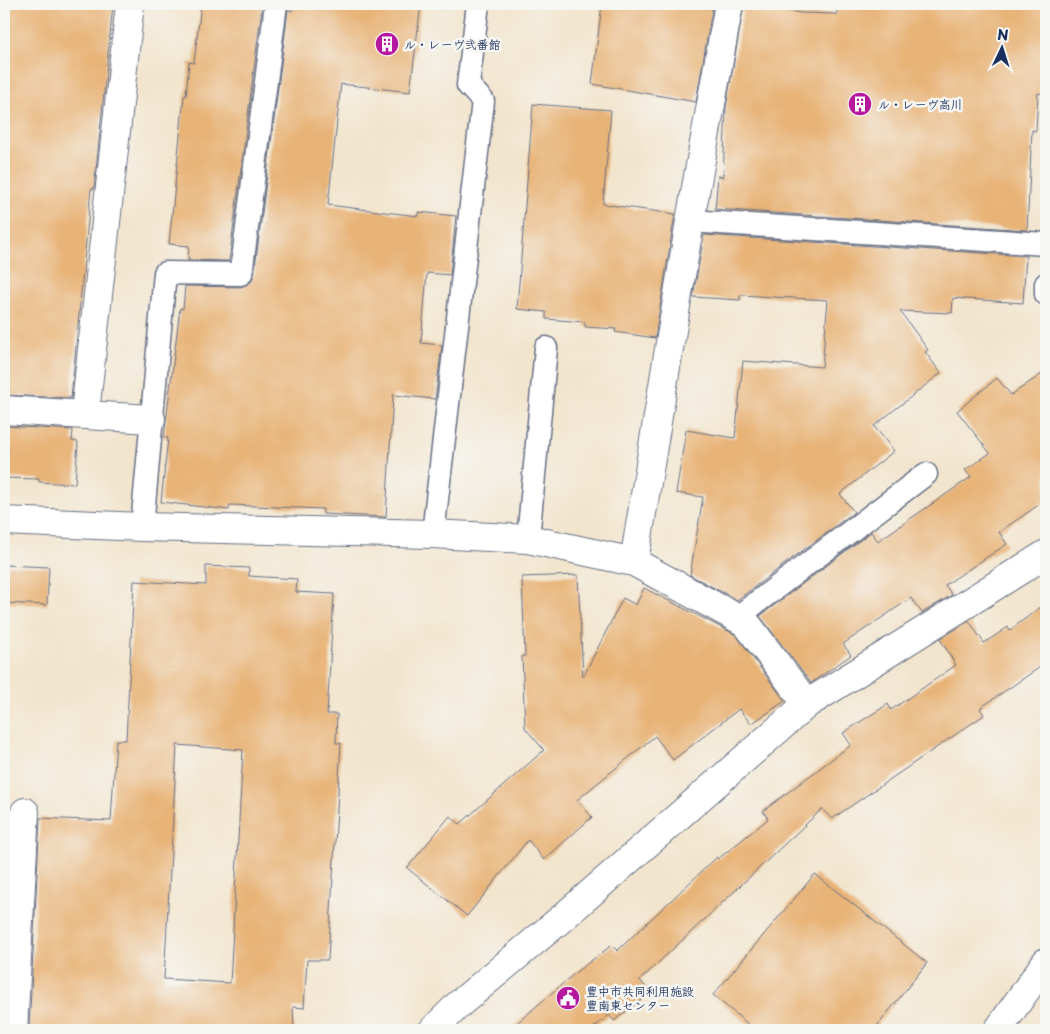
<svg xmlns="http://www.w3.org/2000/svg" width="1050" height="1034" font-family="'Playpen Sans','Klee One',sans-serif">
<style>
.building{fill:#e8b377;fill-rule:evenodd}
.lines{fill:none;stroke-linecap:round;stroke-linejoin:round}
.service-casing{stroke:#666f85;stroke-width:25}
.minor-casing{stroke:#666f85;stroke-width:30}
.tertiary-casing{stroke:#666f85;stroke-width:30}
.service{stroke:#fff;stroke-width:22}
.minor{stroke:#fff;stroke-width:28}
.tertiary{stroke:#fff;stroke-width:28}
.labels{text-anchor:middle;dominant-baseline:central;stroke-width:5;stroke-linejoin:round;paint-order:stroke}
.poi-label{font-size:12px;font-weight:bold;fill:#1b2f5e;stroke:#f6f6f2;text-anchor:start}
</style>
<rect width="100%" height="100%" fill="#f6f6f2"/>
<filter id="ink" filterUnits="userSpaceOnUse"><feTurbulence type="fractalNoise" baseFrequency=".02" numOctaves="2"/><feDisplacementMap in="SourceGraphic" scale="10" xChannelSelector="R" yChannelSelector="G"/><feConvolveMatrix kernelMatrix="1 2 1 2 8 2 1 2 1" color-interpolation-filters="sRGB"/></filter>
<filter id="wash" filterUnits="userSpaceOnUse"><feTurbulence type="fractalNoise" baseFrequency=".0096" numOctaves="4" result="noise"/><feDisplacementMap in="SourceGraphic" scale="20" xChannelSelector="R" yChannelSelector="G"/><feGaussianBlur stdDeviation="1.12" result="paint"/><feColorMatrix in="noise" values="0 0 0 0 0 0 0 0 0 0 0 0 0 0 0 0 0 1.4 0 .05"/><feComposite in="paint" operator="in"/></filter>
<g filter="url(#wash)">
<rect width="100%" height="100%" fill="#f2e5ce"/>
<g id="blocks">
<path class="building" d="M6 4 113 5 94 189H91L71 398 4 395V28Z
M201 4H232L262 7 229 261 188 260 189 246 169 244 184 96H186L189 62 194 63Z
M293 4H421L410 92 341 84 328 205 418 216V212L456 216 450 275 427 273 421 343 442 345 435 399 393 395 386 517 323 514V509L230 505 229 510 161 502 168 438 164 437 180 308 183 309 185 286 241 287 251 282 254 276 288 10 292 11Z
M602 4H713L696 102 592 84Z
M744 4 801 13 837 14V4H1046L1043 94 1038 93 1036 131 1032 130 1027 230 715 209 718 176 723 177 726 107Z
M533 104 611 110 603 204 675 214 655 338 615 332 616 329 585 327V322L546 319V312L517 309Z
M704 235 1026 256 1023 303 953 298 952 313 900 311 928 350 925 352 941 373 874 426 894 451 840 494 854 512 737 600 690 575 703 497 676 493 686 430 735 438 743 361 822 367 828 300 740 295V300L693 297Z
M1046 371V500L999 532 1007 544 945 585 952 595 922 613 911 598 843 644 851 655 811 683 760 616 871 532 878 541 971 477 965 470 990 453 957 411 997 378 1011 395Z
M4 426 73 430 72 441 78 442 75 484 39 482V479L4 478Z
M4 565 49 567 47 605 4 603Z
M206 566 249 568V576L297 579 296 592 334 594 327 714H337L336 743H341L328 960H307L304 1008 293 1007 294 1030H29L40 818 111 821 116 740H126L134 581 206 585ZM177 745 243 750 230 983 164 979Z
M578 575 583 677 623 598 636 605 644 588 736 635 785 701 751 724 739 709 673 760 655 736 577 800 592 817 544 860 528 840 467 916 407 868 450 816 460 824 544 750 525 728 522 656H525L522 577Z
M1046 603V663L980 708 984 715 832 819 822 809 640 980 650 993 614 1021 609 1015 591 1030H509L576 972 612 945 617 951 717 857 718 859 768 819 763 811 851 745 843 733 888 704 891 710 956 665 940 639 969 621 984 643 1008 627 1010 630Z
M4 816H9L4 914Z
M815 874 927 963 874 1030H755L713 995Z"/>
</g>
</g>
<g filter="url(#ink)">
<use href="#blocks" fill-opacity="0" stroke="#666f85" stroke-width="1"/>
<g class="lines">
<g class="service-casing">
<path id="service" d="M690 221 1046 244
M1046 294V284
M142 527 165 273 241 274 276 4
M433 534 483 101 468 85 478 4
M528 539 546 348
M736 618 926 474"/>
</g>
<g class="minor-casing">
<path id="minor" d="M4 410 151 419
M85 413 130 4
M4 521 142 527 433 534 528 539 634 562 746 623 807 704
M634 562 690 221 729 4
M458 1005 561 919 807 704 1046 554
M13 1030 25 812
M998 1030 1046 962"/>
</g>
<g class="tertiary-casing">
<path id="tertiary" d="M433 1030 458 1005"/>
</g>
<use href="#service" class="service"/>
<use href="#minor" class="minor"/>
<use href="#tertiary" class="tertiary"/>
</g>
</g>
<defs>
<g id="building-disc" transform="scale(1.25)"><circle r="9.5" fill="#b5179e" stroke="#f6f6f2"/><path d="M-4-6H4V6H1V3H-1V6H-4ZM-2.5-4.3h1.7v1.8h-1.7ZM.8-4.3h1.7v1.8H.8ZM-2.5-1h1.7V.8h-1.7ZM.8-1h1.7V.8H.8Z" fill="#fff"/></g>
<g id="civic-disc" transform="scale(1.25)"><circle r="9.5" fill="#b5179e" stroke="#f6f6f2"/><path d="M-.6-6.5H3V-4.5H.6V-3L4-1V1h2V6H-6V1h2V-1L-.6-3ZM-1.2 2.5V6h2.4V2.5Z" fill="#fff"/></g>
</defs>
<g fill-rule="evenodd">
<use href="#building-disc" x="387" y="44"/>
<use href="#building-disc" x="860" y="104"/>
<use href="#civic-disc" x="568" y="998"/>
</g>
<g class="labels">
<g class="poi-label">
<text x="404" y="44">ル・レーヴ弐番館</text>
<text x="878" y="104">ル・レーヴ高川</text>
<text x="586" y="991">豊中市共同利用施設<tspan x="586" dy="14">豊南東センター</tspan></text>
</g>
</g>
<rect width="1050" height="1034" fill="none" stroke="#f6f6f2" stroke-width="20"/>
<g transform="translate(1002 48) rotate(4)" stroke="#f6f6f2" stroke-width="4" paint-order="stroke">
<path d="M0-4L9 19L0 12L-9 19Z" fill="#1b2f5e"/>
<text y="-8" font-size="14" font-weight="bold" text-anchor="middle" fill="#1b2f5e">N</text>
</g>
</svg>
